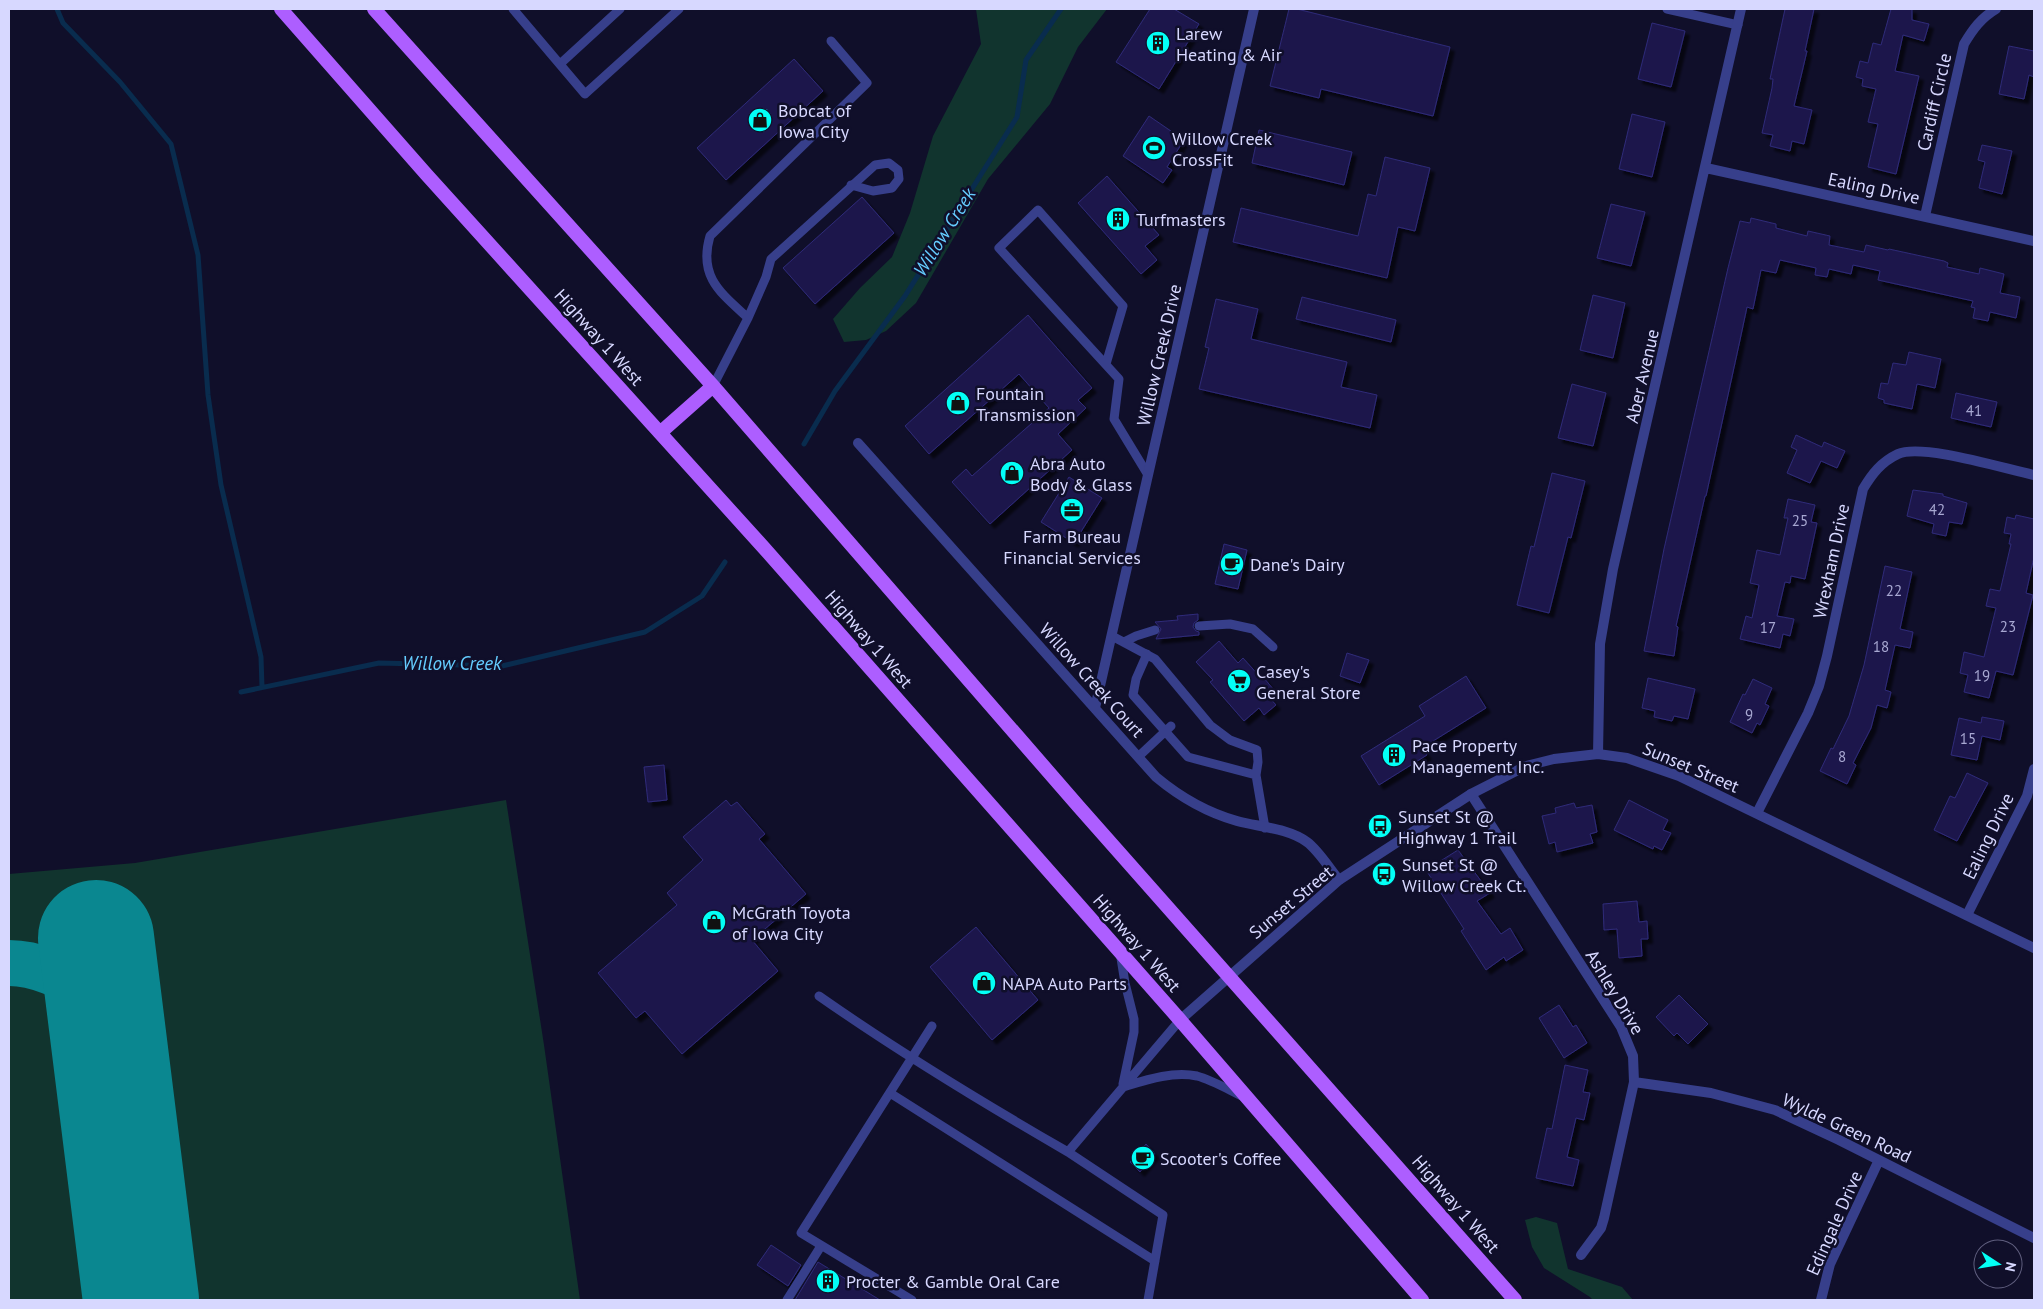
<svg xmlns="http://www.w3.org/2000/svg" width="2043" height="1309" font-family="'PT Sans',sans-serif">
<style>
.green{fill:#11342e}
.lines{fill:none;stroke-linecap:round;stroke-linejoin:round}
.stream{stroke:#092c4e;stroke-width:5}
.taxiway{stroke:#0a8790;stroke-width:46}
.runway{stroke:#0a8790;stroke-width:116}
.building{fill:#1d194c;stroke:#2f2a79;filter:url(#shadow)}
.service{stroke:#373f8b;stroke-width:9}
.minor{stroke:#373f8b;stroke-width:10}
.tertiary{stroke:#373f8b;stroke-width:10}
.primary{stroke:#ad5eff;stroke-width:14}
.labels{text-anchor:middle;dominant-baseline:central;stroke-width:5;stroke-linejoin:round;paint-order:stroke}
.number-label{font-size:15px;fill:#a8a8d2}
.poi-label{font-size:18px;fill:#d7d8ff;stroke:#100f2a;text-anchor:start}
.street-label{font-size:18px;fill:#d7d8ff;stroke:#100f2a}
.water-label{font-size:19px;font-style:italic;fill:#65cdff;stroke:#100f2a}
</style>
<defs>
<filter id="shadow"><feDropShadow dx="4.5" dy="4.5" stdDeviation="1" flood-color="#0009"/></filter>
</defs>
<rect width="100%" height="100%" fill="#100f2a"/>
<path class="green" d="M976 9H1107L1078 47 1050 104 988 179 916 303 886 331 866 340 844 342 833 319 860 288 892 257 910 213 933 136 981 44Z
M506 800 544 1045 580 1300H181L134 934 9 949V874L135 863Z
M18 977C37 983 56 993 63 1014 65 1019 65 1024 67 1029L101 1300H9V979Z
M1536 1217 1557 1223 1568 1269 1622 1287 1633 1300H1593L1590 1297 1544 1268 1532 1247 1525 1220Z"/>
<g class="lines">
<path class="stream" d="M57 9 63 23 120 82 171 144 198 255 208 395 221 485 261 657 262 687
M804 444 835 391 905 296 1017 117 1026 60 1061 9
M241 692 379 663 502 666 645 632 702 596 725 562"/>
<path class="taxiway" d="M9 963C44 963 73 983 103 999"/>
<path class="runway" d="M96 938 141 1300"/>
</g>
<path class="building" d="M1150 9H1174L1199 24 1159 89 1116 62Z
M1289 9H1297L1450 47 1433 116 1321 89 1319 98 1270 86Z
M1785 9H1814L1805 51H1807L1794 106 1812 110 1804 144 1792 141 1790 151 1770 146 1773 135 1762 133 1772 88 1773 79H1770Z
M1891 9H1912V20L1929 24 1924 41 1903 35 1895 71 1919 76 1896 174 1868 167 1878 124 1868 122 1876 89 1862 86 1863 79 1856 77 1860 61 1868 63 1873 43 1881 45Z
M1652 23 1685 31 1671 87 1638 79Z
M2009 46 2034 51V77L2029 75 2024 99 1999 94Z
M794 59 823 91 726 180 697 148Z
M1632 114 1665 122 1652 177 1619 169Z
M1149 116 1184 140 1167 167 1172 170 1163 183 1123 156Z
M1259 130 1352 152 1344 185 1252 163Z
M1982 145 2012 151 2002 194 1979 188 1985 162 1978 160Z
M1385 157 1430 168 1415 231 1398 227 1387 278 1233 242 1241 208 1358 236 1368 194 1376 196Z
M1107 176 1159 235 1145 246 1157 260 1141 274 1078 203Z
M862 197 894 233 815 304 783 268Z
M1611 204 1645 212 1631 266 1597 258Z
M1751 218 1776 224V228L1807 236 1808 231 1830 236 1829 245 1864 252 1866 245 1888 250 1889 249 1944 261 1948 263 1947 267 1979 274 1980 268 2004 274 2000 293 2020 297 2016 318 1990 312 1988 321 1973 318 1975 308 1971 307 1973 301 1878 280 1880 271 1853 265 1851 274 1829 269 1827 277 1815 275 1816 268 1780 260 1776 273 1761 270 1753 309 1747 307 1740 340 1706 496H1705L1676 626 1678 627 1674 656 1644 651 1664 549 1728 268 1740 221 1750 223Z
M1593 295 1625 303 1613 358 1580 350Z
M1302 297 1396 320 1391 342 1296 319Z
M1216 299 1258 309 1251 339 1347 362 1341 387 1377 395 1370 428 1199 389 1209 348 1205 347Z
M1028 315 1092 388 1078 400 1086 408 1058 434 1072 450 990 524 952 482 966 469 972 476 1049 408 1019 374 929 454 905 426Z
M1909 352 1941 359 1935 388 1917 384 1912 409 1884 403V400L1878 398 1881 383 1888 384 1893 363 1906 365Z
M1572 384 1606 393 1593 446 1558 438Z
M1956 393 1997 402 1991 427 1951 418Z
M1796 435 1822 447 1824 442 1845 451 1837 468 1821 461 1810 483 1787 473 1797 450 1791 447Z
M1552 473 1585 481 1571 538 1568 537 1549 613 1517 605 1531 546 1534 547Z
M1069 477 1102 498 1074 543 1041 522Z
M1913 490 1943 494V496L1967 503 1962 524 1949 522 1946 536 1932 533 1934 524 1907 516Z
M1788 499 1815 505 1811 522 1817 523 1805 579 1791 576 1790 583 1785 582 1777 616 1794 619 1790 636 1783 634 1780 648 1740 639 1746 616 1752 618 1759 585 1750 583 1757 550 1780 555 1788 518H1784Z
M2016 515 2034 519V557L2026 593 2033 595 2013 675 1996 671 1989 698 1964 692 1968 675 1960 673 1964 652 1984 657 1996 608 1986 606 1990 589 2000 591 2001 587 2011 544H2009L2011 534 2004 533 2007 517 2015 519Z
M1224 544 1247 550 1238 589 1215 584Z
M1885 566 1912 572 1900 629 1913 632 1910 648 1895 645 1885 690 1891 692 1887 708 1877 705 1871 728 1853 763 1856 765 1847 784 1820 771 1831 748 1833 749 1849 716 1864 665Z
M1198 614V620L1194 623 1193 627 1196 631 1199 632V635L1156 639 1161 629 1155 622 1178 620 1177 616Z
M1219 641 1238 663 1243 658 1262 679 1263 677 1274 690 1268 696 1276 705 1264 715 1259 708 1244 721 1210 682 1213 680 1196 662Z
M1347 653 1369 660 1360 683 1340 676Z
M1466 676 1486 708 1422 748 1427 755 1379 785 1361 756 1425 716 1419 706Z
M1648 678 1695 689 1688 719 1674 716 1672 721 1654 717 1655 711 1642 708Z
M1753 679 1772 688 1765 704 1769 706 1760 725 1757 723 1752 733 1730 722 1743 694 1745 695Z
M1982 717 2004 721 2000 740 1982 736 1977 760 1951 755 1959 718 1981 723Z
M664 765 667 800 648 802 644 767Z
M1967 773 1988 783 1957 841 1934 830 1950 796 1955 798Z
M726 800 731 806 737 802 765 834 759 839 806 894 752 940 778 971 682 1054 645 1011 636 1018 598 973 677 905 667 893 703 860 683 837Z
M1629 800 1668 820 1663 830 1671 833 1662 850 1654 846 1653 849 1614 830Z
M1574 803 1576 808 1592 805 1597 832 1590 834 1593 843 1557 852 1555 842 1549 844 1542 816 1556 813 1555 808Z
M1458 850 1490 893 1477 901 1501 934 1510 928 1523 950 1506 961 1504 957 1486 970 1461 931 1464 929 1426 870Z
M1637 901 1639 922 1647 921 1648 939H1641L1642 956 1619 958 1617 929 1604 930 1603 904Z
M976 927 1038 1000 992 1040 930 967Z
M1679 995 1708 1024 1688 1044 1677 1033 1674 1036 1656 1017Z
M1559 1005 1573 1027 1576 1025 1587 1043 1564 1058 1539 1018Z
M1565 1065 1588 1070 1583 1092 1590 1093 1584 1120 1576 1118 1567 1157 1579 1160 1573 1186 1536 1178 1547 1128 1552 1129Z
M1146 1144 1155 1154 1140 1172 1130 1162Z
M771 1245 801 1265 788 1286 757 1265Z
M818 1262 880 1300H795Z"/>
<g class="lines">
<path class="service" d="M513 9 585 94 679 9
M1667 9 1738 25
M560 64 620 9
M748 318C721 293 698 277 710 236L867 83 831 41
M1106 364 1123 306 1038 210 999 248 1119 379 1114 419 1148 475
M713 386 748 318 766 277 771 259 875 165 889 163 898 170 899 179 892 188 873 191 851 185
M1199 626 1230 624 1253 629 1273 647
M1112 636 1155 659 1210 725 1230 740 1257 750 1258 762 1256 775 1265 828
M1124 642 1136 636 1155 630
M1147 654 1136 679 1133 695 1188 757 1256 775
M1138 757 1171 726
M1120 952 1125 983 1134 1019V1032L1123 1084
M819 996C899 1052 983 1103 1068 1152L1180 1020
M1123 1087C1146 1080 1172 1071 1197 1076 1212 1080 1229 1090 1244 1097
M890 1093 1155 1261
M1068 1152 1163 1215 1148 1300
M787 1300 821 1246
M912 1300 801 1233 932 1026"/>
<path class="minor" d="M1706 168 2034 241
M1925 216 1964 44C1973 29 1981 18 1996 9
M858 443 1156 777C1180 797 1205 812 1237 821 1259 827 1288 828 1307 842 1319 851 1329 868 1339 880
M1095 708 1254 9
M1598 754 1600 644 1613 569 1741 9
M1471 794 1621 1027 1633 1056 1634 1082 1604 1218 1601 1228 1581 1255
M1757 813 1808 713 1819 686 1827 656 1863 489C1872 474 1881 462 1898 454 1922 443 2005 469 2034 475
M1967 915 2027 796 2034 769
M1634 1082 1711 1093 1775 1110 1839 1140 2034 1238
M1821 1300 1830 1264 1879 1160"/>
<path class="tertiary" d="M1180 1020 1339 880 1471 794 1526 766 1554 759 1598 754 1627 758 1679 776 2034 948"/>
<path class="primary" d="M281 9 426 174 764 548 1180 1020 1422 1300
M374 9 713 386 1079 807 1515 1300
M661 432 713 386"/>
</g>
<defs>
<g id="building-disc" transform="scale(1.25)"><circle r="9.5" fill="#03fff6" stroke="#100f2a"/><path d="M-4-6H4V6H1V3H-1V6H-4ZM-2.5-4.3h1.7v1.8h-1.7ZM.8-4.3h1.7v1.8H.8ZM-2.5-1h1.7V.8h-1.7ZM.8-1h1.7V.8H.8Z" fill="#111"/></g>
<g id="shop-disc" transform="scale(1.25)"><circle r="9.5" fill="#03fff6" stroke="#100f2a"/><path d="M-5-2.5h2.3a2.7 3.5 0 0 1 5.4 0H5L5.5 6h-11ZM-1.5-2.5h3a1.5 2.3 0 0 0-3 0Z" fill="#111"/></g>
<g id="stadium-disc" transform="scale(1.25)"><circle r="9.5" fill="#03fff6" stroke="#100f2a"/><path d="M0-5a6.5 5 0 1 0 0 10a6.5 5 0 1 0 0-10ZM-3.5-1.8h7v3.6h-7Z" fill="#111"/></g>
<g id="office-disc" transform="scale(1.25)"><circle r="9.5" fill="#03fff6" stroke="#100f2a"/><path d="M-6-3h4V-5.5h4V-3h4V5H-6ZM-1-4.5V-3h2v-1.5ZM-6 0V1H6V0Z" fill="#111"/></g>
<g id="cafe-disc" transform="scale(1.25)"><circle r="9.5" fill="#03fff6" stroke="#100f2a"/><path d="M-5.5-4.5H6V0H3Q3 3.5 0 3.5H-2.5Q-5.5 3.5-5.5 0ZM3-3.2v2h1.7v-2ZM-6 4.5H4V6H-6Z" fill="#111"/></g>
<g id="supermarket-disc" transform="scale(1.25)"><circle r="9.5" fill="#03fff6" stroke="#100f2a"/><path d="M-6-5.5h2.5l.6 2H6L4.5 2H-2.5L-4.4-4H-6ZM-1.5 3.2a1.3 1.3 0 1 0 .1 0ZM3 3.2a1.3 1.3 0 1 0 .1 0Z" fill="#111"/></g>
<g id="bus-disc" transform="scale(1.25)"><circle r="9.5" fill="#03fff6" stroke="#100f2a"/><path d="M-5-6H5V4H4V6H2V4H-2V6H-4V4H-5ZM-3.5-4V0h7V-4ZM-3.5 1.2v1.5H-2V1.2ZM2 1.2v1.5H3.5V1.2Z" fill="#111"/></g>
</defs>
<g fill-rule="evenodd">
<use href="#building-disc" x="1158" y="43"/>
<use href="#shop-disc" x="760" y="120"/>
<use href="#stadium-disc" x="1154" y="148"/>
<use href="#building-disc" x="1118" y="219"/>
<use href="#shop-disc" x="958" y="403"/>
<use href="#shop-disc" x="1012" y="473"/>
<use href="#office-disc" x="1072" y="510"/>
<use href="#cafe-disc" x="1232" y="564"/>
<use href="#supermarket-disc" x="1239" y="681"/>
<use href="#building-disc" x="1394" y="755"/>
<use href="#bus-disc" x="1380" y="826"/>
<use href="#bus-disc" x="1384" y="874"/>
<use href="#shop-disc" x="714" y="922"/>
<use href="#shop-disc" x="984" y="983"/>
<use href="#cafe-disc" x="1143" y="1158"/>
<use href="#building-disc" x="828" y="1281"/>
</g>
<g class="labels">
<g class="number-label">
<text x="1974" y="410">41</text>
<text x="1937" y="509">42</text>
<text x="1800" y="520">25</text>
<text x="1894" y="590">22</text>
<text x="2008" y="626">23</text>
<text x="1768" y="627">17</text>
<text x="1881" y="646">18</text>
<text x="1982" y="675">19</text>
<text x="1749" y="714">9</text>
<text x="1968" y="738">15</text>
<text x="1842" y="756">8</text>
</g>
<g class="poi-label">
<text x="1176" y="33">Larew<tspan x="1176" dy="21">Heating &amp; Air</tspan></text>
<text x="778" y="110">Bobcat of<tspan x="778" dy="21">Iowa City</tspan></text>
<text x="1172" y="138">Willow Creek<tspan x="1172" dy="21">CrossFit</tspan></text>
<text x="1136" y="219">Turfmasters</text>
<text x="976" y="393">Fountain<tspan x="976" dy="21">Transmission</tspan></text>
<text x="1030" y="463">Abra Auto<tspan x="1030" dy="21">Body &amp; Glass</tspan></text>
<text x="1072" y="536" text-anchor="middle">Farm Bureau<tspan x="1072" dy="21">Financial Services</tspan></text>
<text x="1250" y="564">Dane's Dairy</text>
<text x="1256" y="671">Casey's<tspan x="1256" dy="21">General Store</tspan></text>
<text x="1412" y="745">Pace Property<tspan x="1412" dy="21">Management Inc.</tspan></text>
<text x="1398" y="816">Sunset St @<tspan x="1398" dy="21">Highway 1 Trail</tspan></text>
<text x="1402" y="864">Sunset St @<tspan x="1402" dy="21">Willow Creek Ct.</tspan></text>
<text x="732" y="912">McGrath Toyota<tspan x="732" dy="21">of Iowa City</tspan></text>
<text x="1002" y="983">NAPA Auto Parts</text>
<text x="1160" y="1158">Scooter's Coffee</text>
<text x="846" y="1281">Procter &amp; Gamble Oral Care</text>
</g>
<g class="street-label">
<text transform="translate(1934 102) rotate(-77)">Cardiff Circle</text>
<text transform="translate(1874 188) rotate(12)">Ealing Drive</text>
<text transform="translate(599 337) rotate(48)">Highway 1 West</text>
<text transform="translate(1159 355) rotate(-77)">Willow Creek Drive</text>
<text transform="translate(1642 376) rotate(-77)">Aber Avenue</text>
<text transform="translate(1831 561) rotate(-78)">Wrexham Drive</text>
<text transform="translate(869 639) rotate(49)">Highway 1 West</text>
<text transform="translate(1092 680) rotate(48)">Willow Creek Court</text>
<text transform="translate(1691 767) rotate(23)">Sunset Street</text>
<text transform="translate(1988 836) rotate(-64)">Ealing Drive</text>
<text transform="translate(1291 902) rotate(-40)">Sunset Street</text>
<text transform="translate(1137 943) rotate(49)">Highway 1 West</text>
<text transform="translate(1615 992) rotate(59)">Ashley Drive</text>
<text transform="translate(1847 1128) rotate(25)">Wylde Green Road</text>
<text transform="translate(1456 1204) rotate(49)">Highway 1 West</text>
<text transform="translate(1834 1223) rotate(-66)">Edingale Drive</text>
</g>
<g class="water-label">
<text transform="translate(944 232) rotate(-58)">Willow Creek</text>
<text x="452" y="663">Willow Creek</text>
</g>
</g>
<rect width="2043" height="1309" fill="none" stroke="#d7d8ff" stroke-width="20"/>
<g transform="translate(1998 1264) rotate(102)"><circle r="24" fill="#100f2a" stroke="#605f7f"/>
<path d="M0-4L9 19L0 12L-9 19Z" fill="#03fff6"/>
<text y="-8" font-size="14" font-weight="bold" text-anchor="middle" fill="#d7d8ff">N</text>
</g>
</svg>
